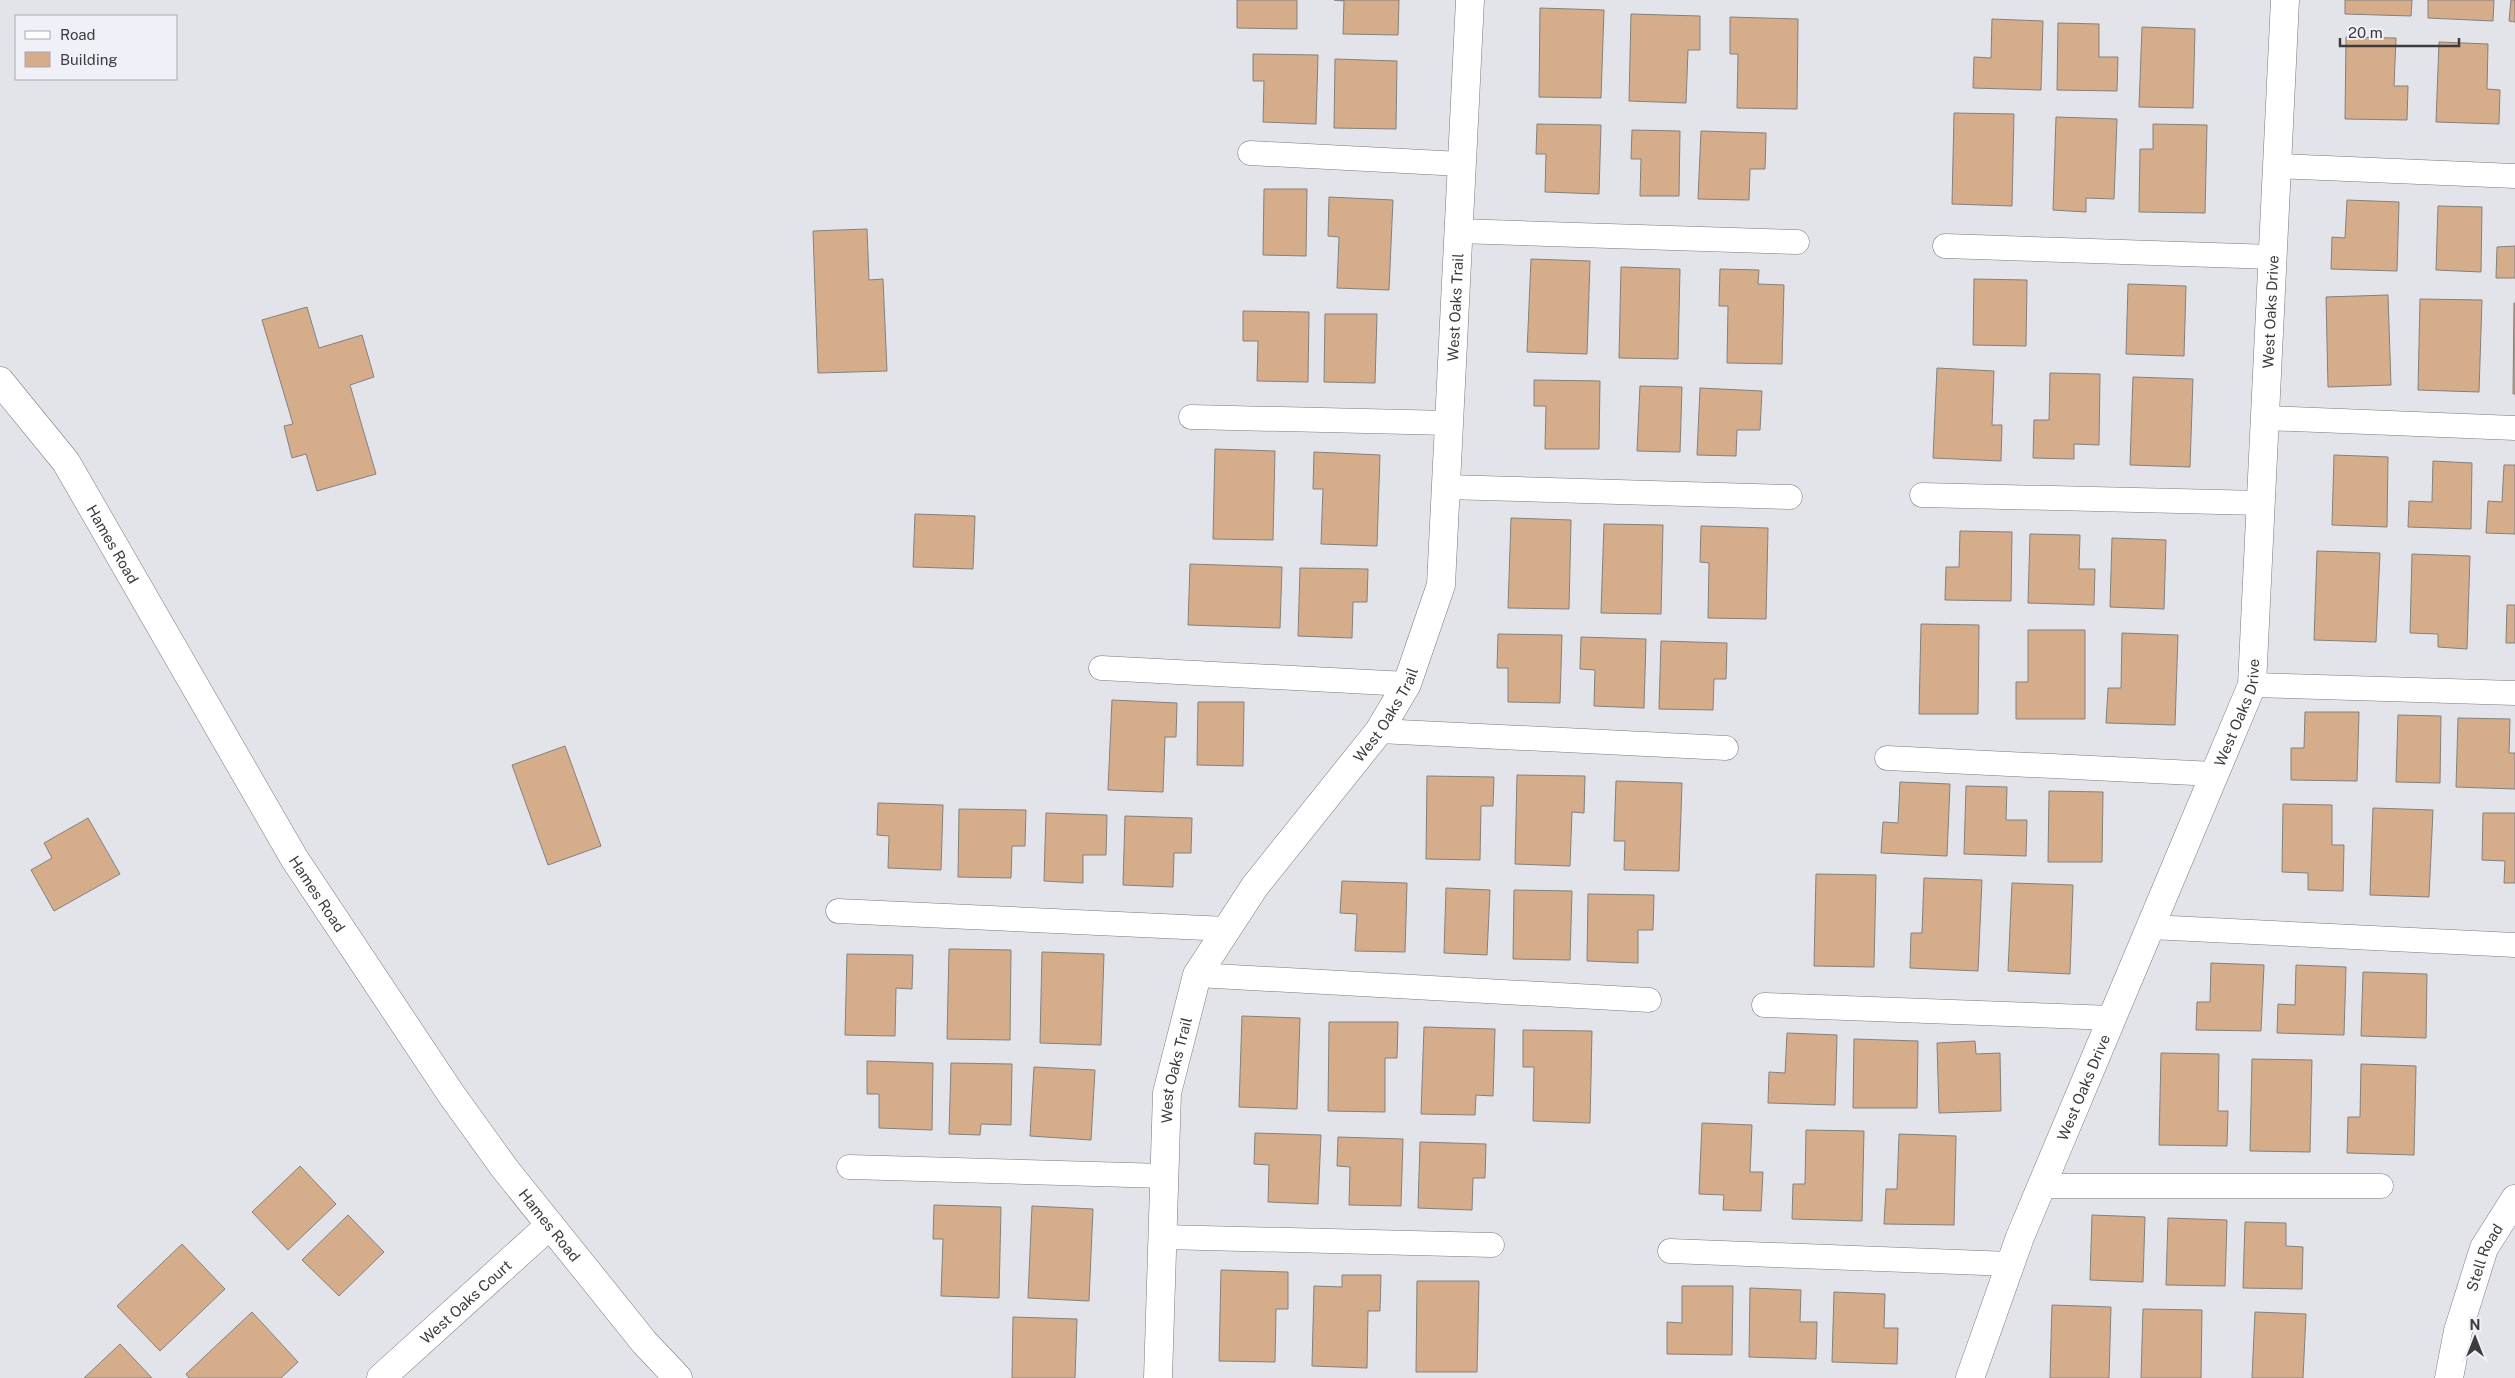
<svg xmlns="http://www.w3.org/2000/svg" width="2515" height="1378" font-family="'Public Sans',sans-serif">
<style>
.building{fill:#d5ad8b;stroke:#85807c}
.lines{fill:none;stroke-linecap:round;stroke-linejoin:round}
.service-casing{stroke:#78797f;stroke-width:25}
.minor-casing{stroke:#78797f;stroke-width:29}
.tertiary-casing{stroke:#78797f;stroke-width:29}
.service{stroke:#fff;stroke-width:24}
.minor{stroke:#fff;stroke-width:28}
.tertiary{stroke:#fff;stroke-width:28}
.labels{text-anchor:middle;dominant-baseline:central;stroke-width:4.5;stroke-linejoin:round;paint-order:stroke}
.street-label{font-size:15px;fill:#3c3c3f;stroke:#f0f1f8}
</style>
<rect width="100%" height="100%" fill="#e3e4ea"/>
<path class="building" d="M1237 0H1297V29L1237 28Z
M1334 0H1399L1398 35 1343 34 1344 1Z
M2345 0H2412L2411 16 2345 14Z
M2428 0H2494L2493 21 2428 18Z
M2511 0H2515V22L2509 21Z
M1540 8 1604 10 1601 98 1539 97Z
M1631 14 1700 16V50H1688L1686 103 1629 101Z
M1730 17 1798 19 1797 109 1737 108 1738 54H1730Z
M1992 19 2043 21 2041 90 1973 88 1974 57 1991 58Z
M2058 23 2099 24V57H2118L2117 91 2057 90Z
M2142 27 2195 29 2193 108 2139 107Z
M2346 37 2396 38 2394 86H2408L2407 120 2345 119Z
M2439 42 2488 44 2487 89 2500 90 2499 124 2436 122Z
M1253 54 1318 55 1316 124 1263 122 1264 81H1253Z
M1335 59 1397 61 1396 129 1334 128Z
M1954 113 2014 114 2012 206 1952 204Z
M2056 117 2117 119 2114 199 2086 198V212L2053 210Z
M1537 124 1601 125 1599 194 1545 192 1546 154H1536Z
M2153 124 2207 125 2205 213 2139 212 2140 149H2153Z
M1632 130 1680 131 1679 196H1640L1641 159H1631Z
M1701 131 1766 133 1765 169H1750L1749 200 1698 199Z
M1264 189H1307L1306 256 1263 255Z
M1329 197 1393 200 1389 290 1337 288 1339 237 1328 236Z
M2347 200 2399 202 2397 271 2331 269 2332 237 2345 238Z
M2438 206 2482 207 2481 272 2436 270Z
M867 229 869 280 883 279 887 371 818 373 813 231Z
M2515 246V278H2496L2497 247Z
M1531 259 1590 261 1587 354 1527 352Z
M1621 267 1680 269 1678 359 1619 358Z
M1720 269 1759 270 1758 284 1784 285 1782 364 1727 363 1728 306H1719Z
M1974 279 2027 280 2026 346 1973 345Z
M2128 284 2186 286 2184 356 2126 354Z
M2388 295 2391 385 2328 387 2326 297Z
M2420 299 2482 300 2479 392 2418 390Z
M2514 303H2515V394H2513Z
M307 307 319 348 362 335 374 377 350 385 376 474 317 491 306 454 292 458 284 426 293 424 262 320Z
M1243 311 1309 312 1308 382 1257 381 1258 341H1243Z
M1325 314H1377L1375 383 1324 382Z
M1937 368 1994 371 1992 425H2002L2001 461 1933 458Z
M2050 373 2100 374 2099 445 2074 444V459L2033 458 2034 420H2049Z
M2133 377 2193 379 2190 467 2130 465Z
M1534 380 1600 381 1599 449H1545L1546 406H1534Z
M1640 386 1682 387 1680 452 1637 451Z
M1700 388 1762 391 1760 430H1737L1736 456 1697 455Z
M1215 449 1275 451 1273 540 1213 539Z
M1314 452 1380 455 1377 546 1321 544 1323 489H1313Z
M2334 455 2388 457 2387 527 2332 525Z
M2433 461 2472 463 2471 529 2408 527 2409 501 2432 502Z
M2504 465H2515V534L2486 533 2488 501 2502 502Z
M915 514 975 516 973 569 913 567Z
M1511 518 1571 520 1569 609 1508 608Z
M1604 524 1663 525 1661 614 1601 613Z
M1701 526 1768 528 1766 619 1708 618 1709 563 1700 562Z
M1960 531 2012 532 2011 601 1945 600 1946 567H1959Z
M2030 534 2080 535 2079 569H2095L2094 605 2028 603Z
M2112 538 2166 540 2164 609 2110 607Z
M2317 551 2380 553 2376 642 2314 640Z
M2412 554 2470 556 2467 649 2438 647V634L2410 633Z
M1190 564 1282 567 1280 628 1188 625Z
M1300 568 1368 569 1367 602H1353L1352 638 1298 636Z
M2507 605H2515V643H2506Z
M1921 624 1979 625 1978 714H1919Z
M2028 630H2085V719H2016V682H2028Z
M2122 633 2178 635 2175 725 2106 723 2108 688H2121Z
M1498 634 1562 635 1560 703 1508 702V668H1497Z
M1581 637 1646 639 1644 708 1594 706 1595 670 1580 669Z
M1661 641 1727 643 1726 679H1714L1713 710 1659 709Z
M1112 700 1177 703 1176 737H1165L1163 792 1108 790Z
M1198 702H1244L1243 766 1197 765Z
M2305 712H2359L2357 781 2291 780V748H2304Z
M2398 715 2441 716 2440 783 2396 782Z
M2458 718 2510 719 2509 753H2515V789L2456 787Z
M565 746 601 846 548 865 512 765Z
M1517 775 1585 776 1584 813 1572 812 1570 866 1515 864Z
M1427 776 1494 777 1493 806H1481L1480 860 1426 859Z
M1616 781 1682 783 1679 871 1624 870 1625 841H1614Z
M1900 782 1950 784 1947 856 1881 853 1883 822 1898 823Z
M1966 786 2007 787 2006 820H2027L2026 856 1964 854Z
M2049 791 2103 792 2102 862H2048Z
M878 803 943 805 941 870 888 868 889 836 877 835Z
M2283 804 2332 805V845H2344L2343 891 2308 890V873L2282 872Z
M2373 808 2433 810 2429 897 2370 895Z
M959 809 1026 810 1025 846H1012L1011 878 958 877Z
M1046 813 1107 815 1106 855H1083V883L1044 881Z
M2483 813H2515V883H2504L2505 861 2482 860Z
M1125 816 1192 818 1191 853H1174L1173 887 1123 885Z
M88 818 120 874 54 911 31 870 52 858 44 843Z
M1816 874 1876 875 1874 967 1814 966Z
M1924 878 1982 880 1978 971 1910 968 1911 933H1922Z
M1342 881 1407 883 1405 952 1355 951 1357 914 1340 913Z
M2012 883 2073 885 2070 974 2008 971Z
M1446 888 1490 890 1487 955 1444 953Z
M1514 890 1572 891 1570 960 1513 959Z
M1588 894 1654 895 1653 930H1638V963L1587 961Z
M949 949 1011 950 1010 1040 947 1039Z
M1042 952 1104 954 1101 1045 1040 1043Z
M847 954 913 955 912 989 896 988 895 1036 845 1035Z
M2211 963 2264 965 2261 1031 2196 1030 2197 1002H2210Z
M2296 965 2346 967 2344 1035 2277 1033 2278 1004 2295 1005Z
M2363 972 2427 974 2426 1038 2361 1036Z
M1242 1016 1300 1018 1297 1109 1239 1107Z
M1329 1022H1398L1397 1058H1385V1112L1328 1111Z
M1424 1027 1495 1029 1493 1096 1476 1095 1475 1115 1421 1114Z
M1523 1030 1592 1031 1590 1123 1533 1121 1534 1067H1523Z
M1787 1033 1837 1035 1835 1105 1768 1103 1769 1072 1785 1073Z
M1854 1039 1918 1041 1917 1108H1853Z
M1975 1041 1976 1054 2000 1053 2001 1111 1939 1113 1937 1043Z
M2161 1053 2219 1054 2218 1111H2228L2227 1146 2159 1145Z
M2252 1059 2312 1060 2310 1152 2250 1151Z
M867 1061 933 1063 932 1130 879 1128V1094H867Z
M951 1063 1012 1064 1011 1125 981 1124 980 1135 949 1134Z
M2361 1064 2416 1066 2414 1155 2347 1153 2348 1117H2360Z
M1034 1067 1095 1070 1091 1140 1030 1136Z
M1702 1123 1752 1125 1750 1172H1763L1761 1211 1723 1210 1724 1195 1699 1194Z
M1806 1130 1864 1131 1862 1221 1792 1219 1793 1184H1805Z
M1255 1133 1321 1135 1318 1204 1268 1202 1269 1165 1254 1164Z
M1899 1134 1956 1136 1954 1225 1884 1224 1886 1189H1897Z
M1338 1137 1403 1139 1401 1206 1349 1205 1350 1167 1337 1166Z
M1420 1142 1486 1144 1485 1178H1473L1472 1210 1418 1208Z
M300 1166 336 1204 288 1250 252 1212Z
M934 1205 1001 1207 999 1298 941 1296 943 1239H933Z
M1032 1206 1093 1209 1089 1301 1028 1298Z
M348 1215 384 1252 339 1296 302 1260Z
M2092 1215 2145 1217 2143 1282 2090 1280Z
M2168 1218 2227 1220 2225 1286 2166 1285Z
M2245 1222 2286 1223V1246L2303 1247 2302 1289 2243 1288Z
M182 1244 225 1289 160 1351 117 1306Z
M1221 1270 1288 1272V1309H1276L1275 1362 1219 1361Z
M1342 1275H1381L1380 1311H1368L1367 1368 1312 1366 1314 1286 1342 1287Z
M1417 1281H1479L1477 1372H1416Z
M1682 1286H1733L1732 1355 1667 1354V1322L1682 1323Z
M1750 1288 1801 1290 1800 1322H1817L1816 1359 1749 1357Z
M1834 1292 1885 1294 1884 1328H1898L1897 1364 1832 1362Z
M2052 1305 2111 1307 2109 1378H2050Z
M2143 1309 2202 1310 2201 1378H2141Z
M252 1312 298 1362 281 1378H189L186 1374Z
M2255 1312 2306 1314 2303 1378H2252Z
M1013 1317 1077 1319 1075 1378H1012Z
M120 1344 152 1378H84Z"/>
<g class="lines">
<g class="service-casing">
<path id="service" d="M1250 153 1461 164
M2277 166 2515 176
M1458 231 1797 242
M1945 246 2273 257
M1191 417 1449 423
M2265 418 2515 428
M1446 487 1790 497
M1922 495 2261 503
M1101 668 1407 684
M2252 685 2515 693
M1379 731 1726 748
M1887 758 2214 774
M838 911 1227 929
M2150 927 2515 945
M1197 975 1649 1000
M1764 1005 2112 1018
M849 1167 1165 1176
M2041 1186H2381
M1163 1237 1492 1245
M1670 1251 2010 1264"/>
</g>
<g class="minor-casing">
<g id="minor">
<path id="s1" d="M381 1378 550 1225"/>
<path id="s2" d="M1158 1378 1167 1093 1197 975 1255 886 1379 731 1407 684 1441 585 1470 0"/>
<path id="s3" d="M1970 1378 2020 1237 2252 685 2285 0"/>
<path id="s4" d="M2449 1378 2458 1331 2484 1248 2515 1199"/>
</g>
</g>
<g class="tertiary-casing">
<g id="tertiary">
<path id="s5" d="M0 381 66 462 294 858 451 1094 505 1169 644 1342 678 1378"/>
</g>
</g>
<use href="#service" class="service"/>
<use href="#minor" class="minor"/>
<use href="#tertiary" class="tertiary"/>
</g>
<g class="labels">
<g class="street-label">
<text stroke="none"><textPath href="#s2" startOffset="1149">West Oaks Trail</textPath></text>
<text stroke="none"><textPath href="#s3" startOffset="1122">West Oaks Drive</textPath></text>
<text stroke="none"><textPath href="#s5" startOffset="199">Hames Road</textPath></text>
<text stroke="none"><textPath href="#s3" startOffset="718">West Oaks Drive</textPath></text>
<text stroke="none"><textPath href="#s2" startOffset="729">West Oaks Trail</textPath></text>
<text stroke="none"><textPath href="#s5" startOffset="604">Hames Road</textPath></text>
<text stroke="none"><textPath href="#s2" startOffset="309">West Oaks Trail</textPath></text>
<text stroke="none"><textPath href="#s3" startOffset="312">West Oaks Drive</textPath></text>
<text stroke="none"><textPath href="#s5" startOffset="1009">Hames Road</textPath></text>
<text stroke="none"><textPath href="#s4" startOffset="126">Stell Road</textPath></text>
<text stroke="none"><textPath href="#s1" startOffset="114">West Oaks Court</textPath></text>
</g>
</g>
<rect x="15" y="15" width="162" height="65" fill="#f0f1f8" stroke="#a8a9ae"/>
<rect x="25" y="31" width="25" height="8" fill="#ffffff" stroke="#a8a9ae"/>
<text x="60" y="40" font-size="15" fill="#3c3c3f">Road</text>
<rect x="25" y="52" width="25" height="15" fill="#d5ad8b" stroke="#a8a9ae"/>
<text x="60" y="65" font-size="15" fill="#3c3c3f">Building</text>
<g transform="translate(2475 1338)" stroke="#f0f1f8" stroke-width="4" paint-order="stroke">
<path d="M0-4L9 19L0 12L-9 19Z" fill="#3c3c3f"/>
<text y="-8" font-size="14" font-weight="bold" text-anchor="middle" fill="#3c3c3f">N</text>
</g>
<path d="M2340 38v8h119v-8" fill="none" stroke="#3c3c3f" stroke-width="2.5"/>
<text x="2348" y="38" font-size="15" fill="#3c3c3f" stroke="#f0f1f8" stroke-width="4" paint-order="stroke">20 m</text>
</svg>
